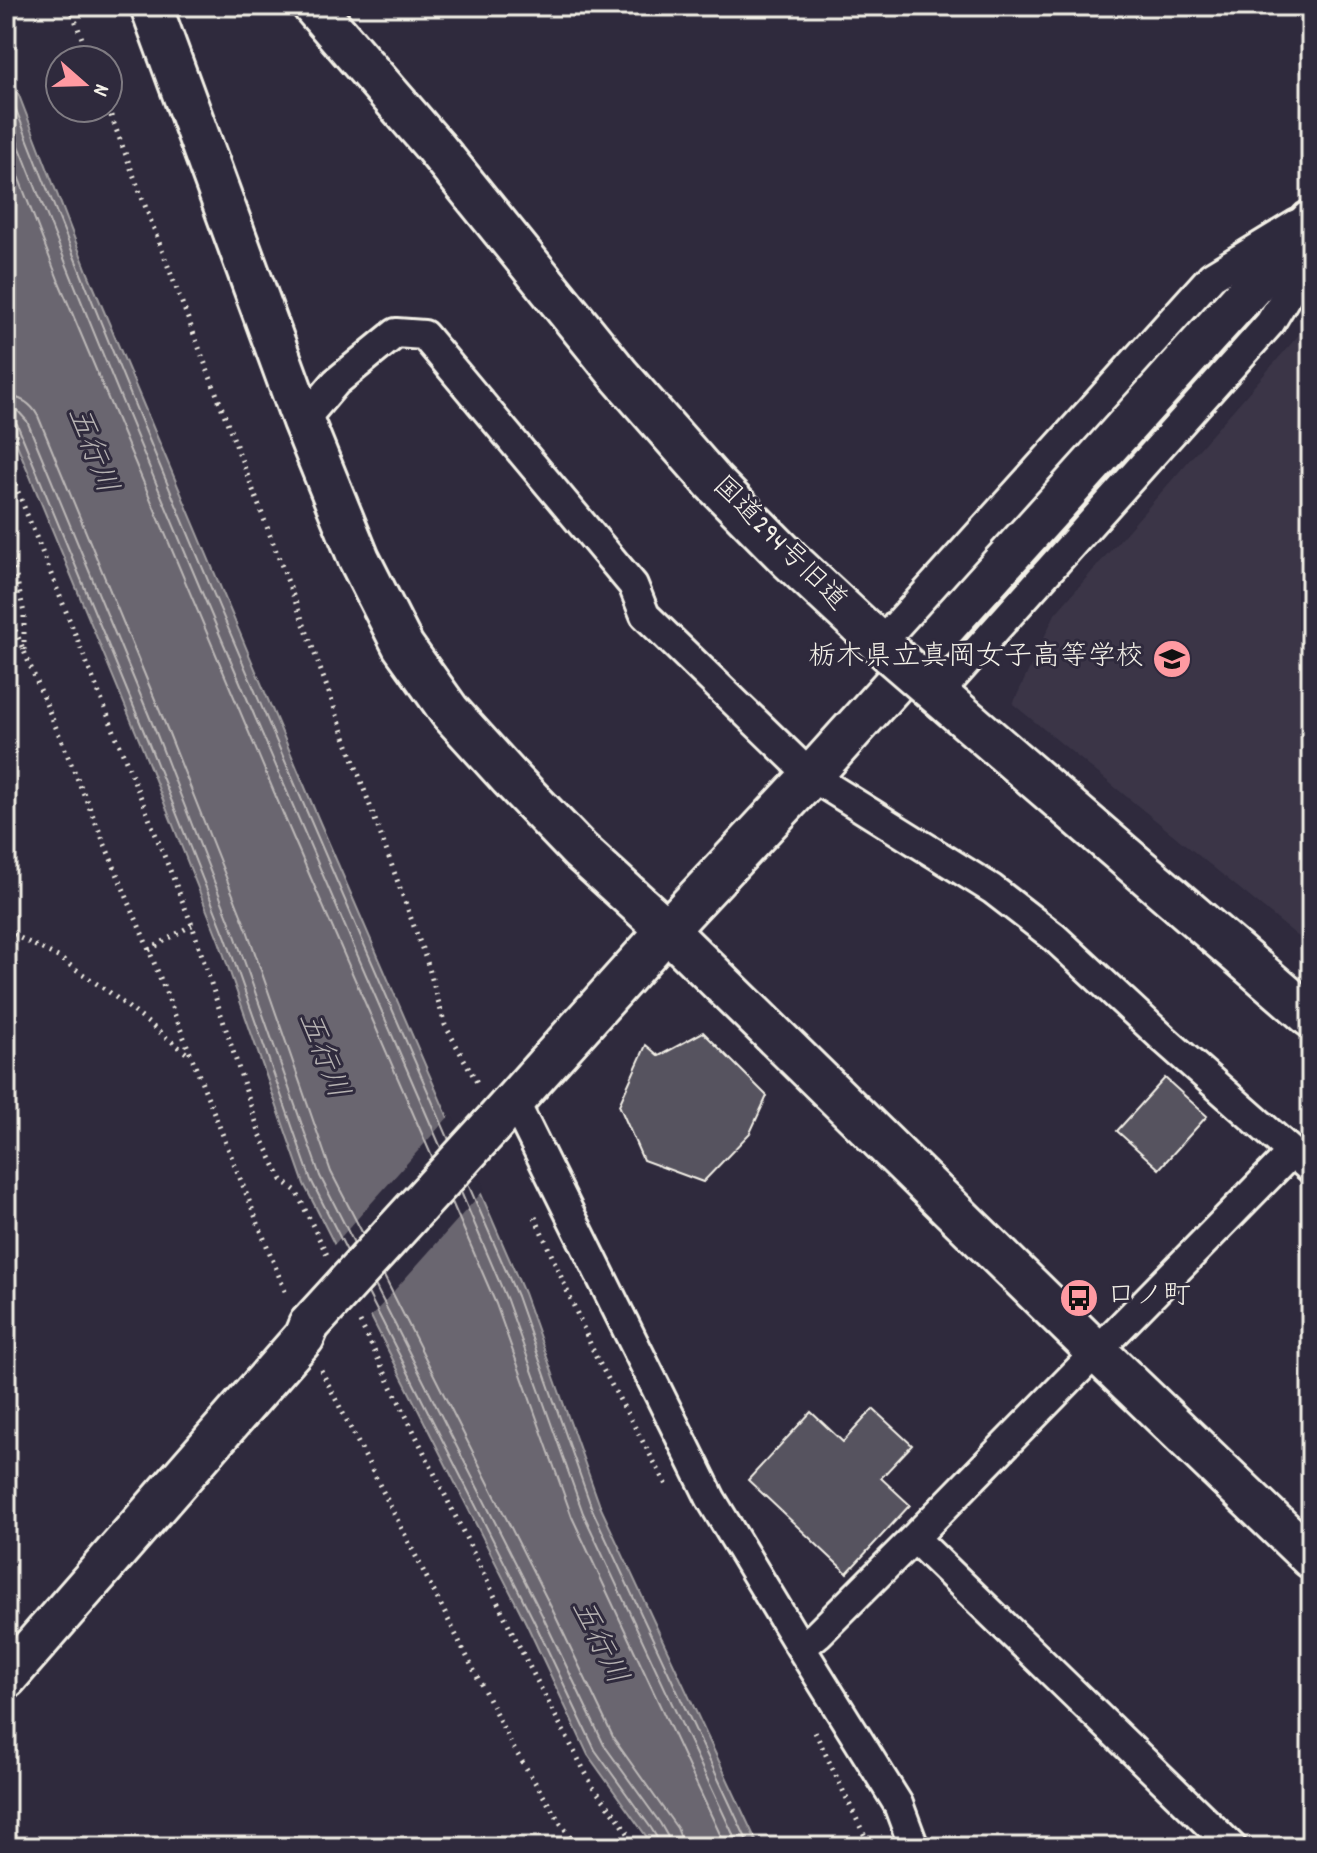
<svg xmlns="http://www.w3.org/2000/svg" width="1317" height="1853" font-family="Dekko,'Klee One',sans-serif">
<style>
.built{fill:#3b3647}
.water{fill:#6a6670;stroke:#a19ea0;stroke-width:2}
.pier{fill:#2f2a3d}
.lines{fill:none;stroke-linecap:round;stroke-linejoin:round}
.shore{stroke:#bdb9b8;stroke-width:2}
.building{fill:#56525f;stroke:#f4f1e8;stroke-width:2}
.street-casing{stroke:#f4f1e8;stroke-width:34}
.secondary-casing{stroke:#f4f1e8;stroke-width:46}
.path{stroke:#f4f1e8;stroke-width:5;stroke-dasharray:2 6;stroke-linecap:butt}
.street{stroke:#2f2a3d;stroke-width:28}
.secondary{stroke:#2f2a3d;stroke-width:40}
.secondary-bridge-casing{stroke:#f4f1e8;stroke-width:46;stroke-linecap:butt}
.secondary-bridge{stroke:#2f2a3d;stroke-width:40}
.labels{text-anchor:middle;dominant-baseline:central;stroke-width:6;stroke-linejoin:round;paint-order:stroke}
.street-label{font-size:28px;fill:#f4f1e8;stroke:#2f2a3d}
.poi-label{font-size:28px;fill:#f4f1e8;stroke:#2f2a3d;text-anchor:end}
.water-label{font-size:30px;font-style:italic;fill:#b6b2b2;stroke:#2f2a3d}
</style>
<rect width="100%" height="100%" fill="#2f2a3d"/>
<filter id="ink" filterUnits="userSpaceOnUse"><feTurbulence type="fractalNoise" baseFrequency=".0125" numOctaves="2"/><feDisplacementMap in="SourceGraphic" scale="16" xChannelSelector="R" yChannelSelector="G"/><feConvolveMatrix kernelMatrix="1 2 1 2 8 2 1 2 1" color-interpolation-filters="sRGB"/></filter>
<g filter="url(#ink)">
<path class="built" d="M1311 321V947L1013 704 1055 614Z"/>
<path class="water" d="M6 62 87 271 318 818 524 1293 600 1506 759 1847H654L588 1755 526 1623 304 1184 219 941 140 742 6 418Z"/>
<path class="pier" d="M451 1114 484 1190 368 1320 332 1247Z"/>
<g class="lines">
<path class="shore" d="M6 84C144 440 297 790 449 1140
M6 112C142 461 292 804 441 1148
M6 145 59 282 290 830 432 1157
M6 396C21 397 31 403 38 416L168 731 247 930 331 1172 363 1234
M6 408 18 411 27 421 157 735 235 935 320 1176 354 1243
M6 418 12 419 17 424 147 739 226 938 311 1180 347 1251
M468 1184 517 1296 592 1509 750 1847
M461 1192 507 1300 583 1513 739 1847
M452 1202 496 1304 572 1517 726 1847
M384 1276 552 1609 614 1739 677 1828 681 1838 682 1847
M375 1285 542 1615 604 1745 660 1823 668 1837 670 1847
M368 1293 533 1619 595 1750 651 1828 659 1841 660 1847"/>
</g>
<path class="building" d="M703 1032 767 1096 750 1133 703 1182 643 1160 619 1105 646 1045 659 1056Z
M1165 1078 1207 1116 1159 1169 1117 1131Z
M873 1409 912 1445 881 1478 910 1505 847 1573 748 1480 811 1412 843 1442Z"/>
<g class="lines">
<g class="street-casing">
<path id="street" d="M303 421 336 382 396 333 424 335 633 585 645 615 811 776 992 889 1054 937 1165 1040 1311 1169
M880 644 1212 276 1297 224
M938 694 1270 323 1302 270 1311 245
M514 1101 711 1499 801 1648 898 1804 914 1847
M914 1538 1232 1847
M801 1648 818 1634 914 1538 1292 1152"/>
</g>
<g class="secondary-casing">
<path id="secondary" d="M151 6 303 421 359 559 403 646 450 712 510 778 579 850 667 930 1096 1351 1311 1558
M313 6 435 147 620 376 714 483 789 559 891 654
M928 686 1311 1017
M491 1126 667 930 811 776 1311 221
M6 1678 304 1337 309 1325"/>
</g>
<path class="path" d="M70 6 90 60
M108 108 305 627 428 965 445 1025 479 1086
M6 462 192 925 260 1134 282 1180 296 1191 327 1255
M6 530 24 613V651
M6 608 149 950 287 1296
M6 931 58 957 109 992 190 1056
M149 950 192 925
M535 1217 596 1357 668 1487
M360 1322 526 1660 593 1787 618 1818 637 1847
M321 1370 513 1747 561 1824 578 1847
M815 1732 870 1847"/>
<use href="#street" class="street"/>
<use href="#secondary" class="secondary"/>
<g class="secondary-bridge-casing">
<path id="secondary-bridge" d="M891 654 928 686
M309 1325 491 1126"/>
</g>
<use href="#secondary-bridge" class="secondary-bridge"/>
</g>
</g>
<defs>
<g id="school-disc" transform="scale(2)"><circle r="9.5" fill="#ff9aa2" stroke="#2f2a3d"/><path d="M0-5L7-2L0 1L-7-2ZM-4 1L0 2.5L4 1V4Q0 6-4 4Z" fill="#111"/></g>
<g id="bus-disc" transform="scale(2)"><circle r="9.5" fill="#ff9aa2" stroke="#2f2a3d"/><path d="M-5-6H5V4H4V6H2V4H-2V6H-4V4H-5ZM-3.5-4V0h7V-4ZM-3.5 1.2v1.5H-2V1.2ZM2 1.2v1.5H3.5V1.2Z" fill="#111"/></g>
</defs>
<g fill-rule="evenodd">
<use href="#school-disc" x="1172" y="659"/>
<use href="#bus-disc" x="1079" y="1298"/>
</g>
<g class="labels">
<g class="street-label">
<text transform="translate(778 545) rotate(45)">国道294号旧道</text>
</g>
<g class="poi-label">
<text x="1144" y="659">栃木県立真岡女子高等学校</text>
<text x="1107" y="1298" text-anchor="start">口ノ町</text>
</g>
<g class="water-label">
<text transform="translate(90 451) rotate(69)">五行川</text>
<text transform="translate(321 1056) rotate(69)">五行川</text>
<text transform="translate(597 1643) rotate(64)">五行川</text>
</g>
</g>
<rect width="1317" height="1853" fill="none" stroke="#2f2a3d" stroke-width="32"/>
<rect x="16" y="16" width="1285" height="1821" fill="none" stroke="#f4f1e8" stroke-width="3" filter="url(#ink)"/>
<g transform="translate(84 84) rotate(110)"><circle r="38" fill="#2f2a3d" stroke="#7e7a81" stroke-width="2"/>
<path d="M0-6L14 30L0 20L-14 30Z" fill="#ff9aa2"/>
<text y="-12" font-size="22" font-weight="bold" text-anchor="middle" fill="#f4f1e8">N</text>
</g>
</svg>
